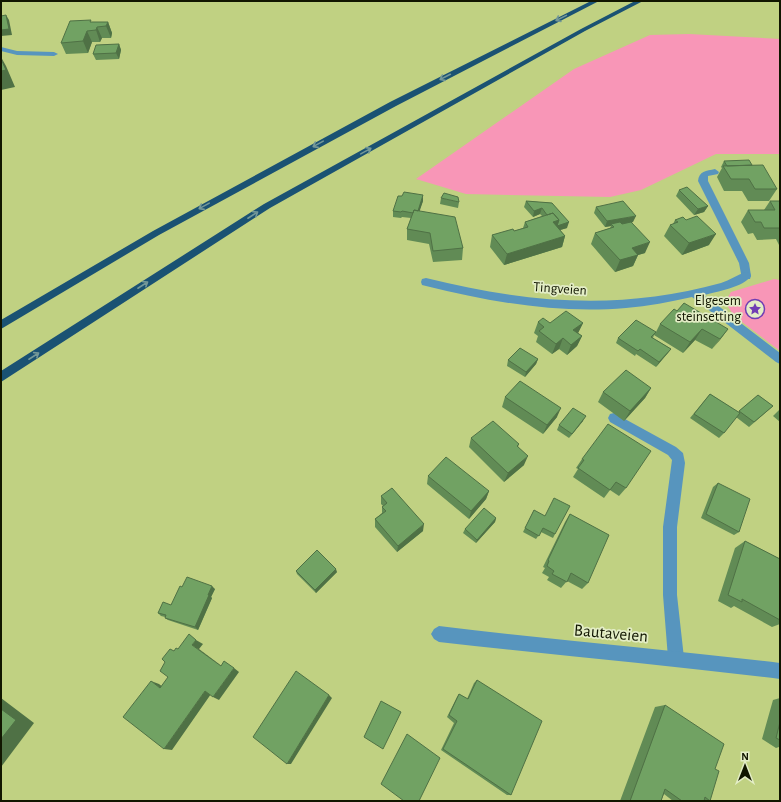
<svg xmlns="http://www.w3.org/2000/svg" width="781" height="802" font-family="'Alegreya Sans',sans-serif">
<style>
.green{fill:#f896b7}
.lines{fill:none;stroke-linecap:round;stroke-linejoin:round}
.lane{fill:#5795be;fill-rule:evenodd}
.street{fill:#5795be;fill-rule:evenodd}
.highway{fill:#1a5273;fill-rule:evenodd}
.wall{fill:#618b55}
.shaded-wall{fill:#4f7145}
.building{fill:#71a263;stroke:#4f7145}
.oneway{stroke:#749898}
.labels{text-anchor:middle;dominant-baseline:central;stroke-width:3.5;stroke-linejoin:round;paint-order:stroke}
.street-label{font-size:14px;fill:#111600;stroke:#e3edc6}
.poi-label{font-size:14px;fill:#111600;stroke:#e3edc6;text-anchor:end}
.near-street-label{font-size:17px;fill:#111600;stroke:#e3edc6}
</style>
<rect width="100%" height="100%" fill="#c0d182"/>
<path class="green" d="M689 34 780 39V154H716L641 190 610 197 466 194 416 179 574 69 650 35Z
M774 279 780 280V351L734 316 725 302 731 292Z"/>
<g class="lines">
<path class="lane" d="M715 169 719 172 718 174 708 176V181L749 263 751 276 750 279H742L739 263 698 181C699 171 706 171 715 169Z
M614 413 676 447 683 453 685 463 677 527V595L684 658 681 663 676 666 671 663 668 658 663 595V527L672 460 668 455 610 422 608 418 610 414Z"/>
<path class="street" d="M1 47 17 51 54 52 58 54 54 56 17 55 1 51Z
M746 272 750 273 751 276C744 287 716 292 704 295L780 353V364L776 362 692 297C670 302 648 306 626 308 558 314 491 302 426 286L422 285 421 282 422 279 426 278C527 303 619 311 721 283 730 280 737 275 746 272Z
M439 626C553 640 666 649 780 663V679C666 665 553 655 439 642L434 639 431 634 434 629Z"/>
<path class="highway" d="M591 1H599L396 106 159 235 1 329V320L153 231 390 102Z
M635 1H643L585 31 270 208 1 382V371L264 204 581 29Z"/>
</g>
<path class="wall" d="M92 22H108L112 33 111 38H102L100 42H92L88 53 66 54 61 43Z
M119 44 121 50 119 59 96 60 93 54Z
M724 161 752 165 777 189 769 201H748L742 191H724L717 177 722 168 721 167Z
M679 190 708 206 704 212 694 215 676 196Z
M441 198 459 202 458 208 440 204Z
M423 201 419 211 463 248 462 260 433 262 429 244 407 240V229L411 218 402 217 401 218 393 217V211Z
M526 201 552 203 567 228 560 230 565 236 562 247 504 265 490 247 492 235 514 231 523 228 525 222 542 216 540 214 533 217 524 207Z
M770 201H780V247L776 239 757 240 753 233 748 234 741 222 748 210H764Z
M596 207 633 222H632L645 253 638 255 633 266 615 272 591 244 595 233 610 228 611 226 605 227 594 213Z
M675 220 709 245 682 255 664 236 670 225 673 224Z
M677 311 728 329 712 349 695 340 683 353 654 335 653 338 671 349 667 354 656 367 636 354 635 356 616 343 618 338 656 332 660 324Z
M538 322 550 323H583L578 333 582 336 577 346 567 355 559 349 552 354 536 342 538 336 534 333Z
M538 359 536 364 525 377 507 366 508 360Z
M651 388 645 398 624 421 598 402 603 392Z
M710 394 738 412 758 395 773 406 749 427 736 417 724 433 719 438 690 418Z
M505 397 557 417 543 434 502 407Z
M780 409V422L773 416Z
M583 421 569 438 557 430 559 425Z
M471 438 519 444 518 447 524 465 504 482 469 447Z
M582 459 626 488 619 496 610 490 604 498 573 477 578 469 576 468Z
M428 476 489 491 486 499 469 519 427 484Z
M718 483 739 532 734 535 701 518 713 487Z
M381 496 423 531 397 552 375 527V519L382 513V507L383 506 381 504Z
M534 510 555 534 553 538 541 532 536 539 523 532Z
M570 514 588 583 582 589 567 581 561 588 547 580 549 577 542 573 545 568 543 567 565 522Z
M496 518 495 522 476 543 463 533 465 529Z
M745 541 780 559V624L772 627 734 606 731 608 718 601 735 548Z
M296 571 337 572 316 593 297 574Z
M182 587 215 589 211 597 212 598 198 630 168 620 165 618V617L161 616 158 613 171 605Z
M477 680 511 795H507L441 750 454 723 447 717 457 697 459 694 467 699 474 683Z
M780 698V748L779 747 776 748 762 739 773 700Z
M665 705 710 801H673L664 794 661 801H620L655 707Z"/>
<path class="shaded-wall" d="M6 15 9 20 12 35 1 36V30Z
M108 22 112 33 111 38 106 26Z
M97 27 102 38 100 42 96 30Z
M87 31 92 42 88 53 83 41Z
M119 44 121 50 119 59 116 53Z
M1 57 6 66 15 87 1 90Z
M423 195V201L417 219V213Z
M708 206 704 212 694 215 698 209Z
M542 208 540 214 533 217 534 211Z
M636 216 633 222 612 226 611 224V226L605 227 607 221Z
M559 220 569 222 567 228 550 233 553 222Z
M716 234 709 245 682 255 689 243Z
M565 236 562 247 504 265 507 254Z
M650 242 645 253 638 255 633 266 615 272 620 260 632 248Z
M583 323 578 333 573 330Z
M702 329 695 340 683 353 690 342Z
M728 329 720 340 712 349Z
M582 336 577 346 567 355 571 345Z
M563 338 559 349 552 354 556 344Z
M671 349 667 354 656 367 659 362Z
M538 359 536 364 525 377 526 372Z
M651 388 645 398 624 421 630 411Z
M561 408 557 417 543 434 547 425Z
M586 416 583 421 569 438 572 434Z
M528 456 524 465 504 482 508 473Z
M489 491 486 499 469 519 471 511Z
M496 518 495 522 476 543 477 540Z
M424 524 423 531 397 552 398 546Z
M336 569 337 572 316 593 315 590Z
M212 586 215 589 211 597 212 598 198 630 195 627Z
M196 640 203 644 199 649 227 670 192 645Z
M234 668 239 672 219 700 213 697Z
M151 681 159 684 168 691 160 688Z
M205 691 211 694 172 750 164 749Z
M329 695 332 698 291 764H287Z
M1 698 34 723 1 767Z"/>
<path class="building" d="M6 15 9 29 1 30V16Z
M91 20 90 22H108L106 26 97 27 96 30 87 31 83 41 61 43 70 21Z
M119 44 116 53 93 54 96 45Z
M1 59 6 70 1 71Z
M749 160 752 165 727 166 724 161Z
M763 165 777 189H755L749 179H731L723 166Z
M687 187 708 206 698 209 679 190Z
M404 192 423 195 418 211 414 210 413 213 402 211 401 212 393 211 398 196H402Z
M444 193 458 197 459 202 441 198Z
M526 201 552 203 569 222 557 226 559 220 553 213 547 215 542 208 534 211Z
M623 201 636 216 607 221 596 207Z
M770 201H780V228H764L761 222H755L748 210H775Z
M414 210 455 217 463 248 433 251 430 233 407 229Z
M553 213 559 220 553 222 565 236 507 254 492 235 513 229 514 231 528 227 525 222Z
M697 216 716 234 689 243 670 225 678 222 675 220 683 217 686 220Z
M620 222 622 224 631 222 650 242 632 248 638 255 620 260 595 233 614 227 611 224Z
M684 303 728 329 720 339 702 329 690 342 660 324 674 309 677 311Z
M566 311 583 323 573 330 582 336 571 345 563 338 556 344 539 331 544 327 538 322 543 318 550 323Z
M636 320 656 332 651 337 671 349 659 362 640 349 638 351 618 338Z
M520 348 538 359 526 372 508 360Z
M626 370 651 388 630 411 603 392Z
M520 381 561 408 547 425 505 397Z
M710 394 740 413 724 433 694 414Z
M758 395 773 406 754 422 739 411Z
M573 408 586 416 572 434 559 425Z
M493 421 519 444 517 446 528 456 508 473 471 438Z
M608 424 651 451 626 488 616 482 610 490 578 468 584 460 582 459Z
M446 457 489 491 471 511 428 476Z
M718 483 750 499 739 532 706 514Z
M392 488 424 524 398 546 375 519 386 511 382 507 387 503 381 496Z
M554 498 570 506 555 534 543 528 539 536 525 528 534 510 545 516Z
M484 508 496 518 477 540 465 529Z
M570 514 609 535 588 583 571 573 567 582 552 574 554 571 547 566 549 561 548 560Z
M745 541 780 559V620L742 599V602L728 595Z
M317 550 336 569 315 590 296 571Z
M187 577 212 586 208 595H209L195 627 165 618 166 615 158 613 163 602 171 605 180 586 182 587Z
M189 634 196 640 192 645 221 666 224 661 234 668 213 697 205 691 164 749 123 717 151 681 160 688 168 677 160 671 165 662 162 659 170 649 174 651 176 648 178 649Z
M296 671 329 695 287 764 253 737Z
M477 680 542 721 511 795 443 749 457 721 449 715 459 694 468 699Z
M381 701 401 712 383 749 364 737Z
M665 705 724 744 715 769 719 771 710 801 705 797 704 801H682L665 789 661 801H630Z
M1 709 16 720 1 739Z
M780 722V740L776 738Z
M407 734 440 758 419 801H404L381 784Z"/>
<defs><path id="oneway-shaft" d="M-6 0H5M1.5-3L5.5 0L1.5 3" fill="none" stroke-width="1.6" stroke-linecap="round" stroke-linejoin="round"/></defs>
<g class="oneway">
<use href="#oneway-shaft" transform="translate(561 18) rotate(154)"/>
<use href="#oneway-shaft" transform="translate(445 77) rotate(153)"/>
<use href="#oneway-shaft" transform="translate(318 144) rotate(151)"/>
<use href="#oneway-shaft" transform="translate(366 151) rotate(-29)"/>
<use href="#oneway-shaft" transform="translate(204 206) rotate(151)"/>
<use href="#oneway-shaft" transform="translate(253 215) rotate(-33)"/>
<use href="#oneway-shaft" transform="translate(143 285) rotate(-33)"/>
<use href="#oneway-shaft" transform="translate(34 356) rotate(-33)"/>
</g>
<defs>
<g id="sight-ring" transform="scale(1)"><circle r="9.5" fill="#e3edc6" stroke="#6f3db4" stroke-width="1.5"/><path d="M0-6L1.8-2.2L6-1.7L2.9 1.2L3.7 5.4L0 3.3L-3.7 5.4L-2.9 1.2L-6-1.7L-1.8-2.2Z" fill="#6f3db4"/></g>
</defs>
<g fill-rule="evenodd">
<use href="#sight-ring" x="755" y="309"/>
</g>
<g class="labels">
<g class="street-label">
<text transform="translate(560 289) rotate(4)">Tingveien</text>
</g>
<g class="poi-label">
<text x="741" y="301">Elgesem<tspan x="741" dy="16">steinsetting</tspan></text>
</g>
<g class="near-street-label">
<text transform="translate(611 633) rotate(5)">Bautaveien</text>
</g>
</g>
<rect width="781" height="802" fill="none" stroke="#111600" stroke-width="4"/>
<g transform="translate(745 766)" stroke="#e3edc6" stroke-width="3" paint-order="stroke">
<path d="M0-3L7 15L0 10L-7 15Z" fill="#111600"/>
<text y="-6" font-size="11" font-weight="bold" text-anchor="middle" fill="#111600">N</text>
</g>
</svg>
